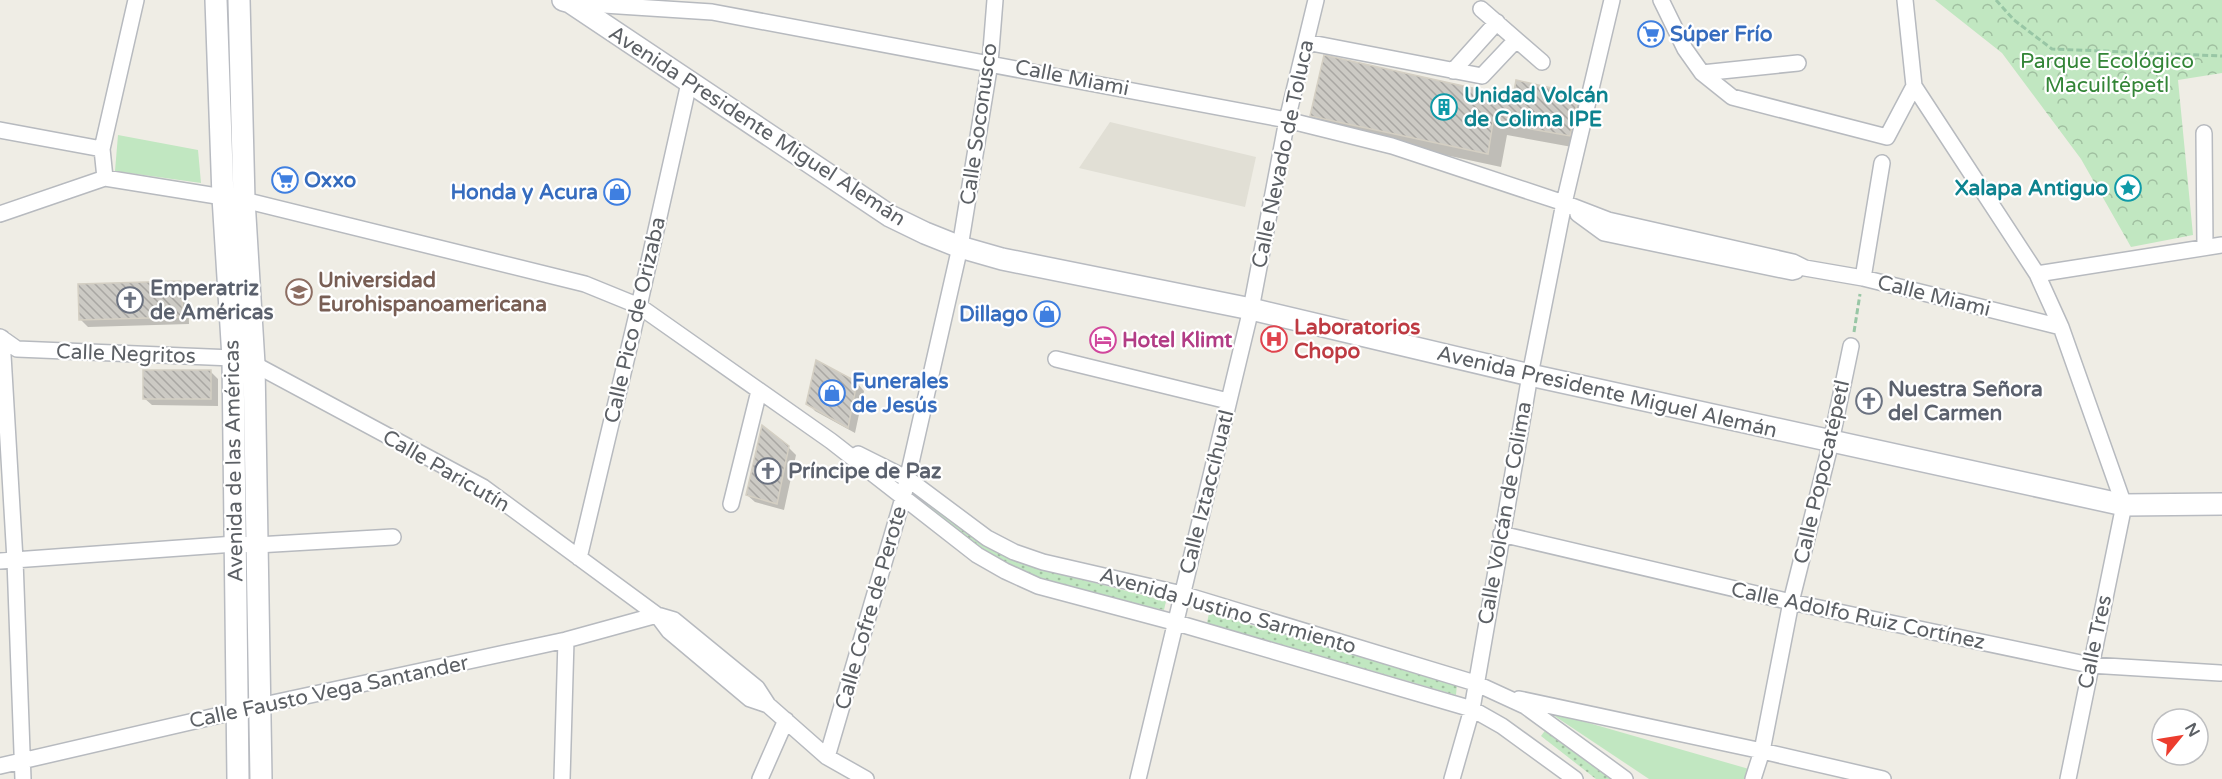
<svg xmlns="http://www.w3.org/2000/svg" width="2222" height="779" font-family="'Varela Round',sans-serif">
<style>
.education{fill:#e1dfd5}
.grass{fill:url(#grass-dots)}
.forest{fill:url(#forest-crowns)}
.park{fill:#c1e7c1}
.shadow{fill:#0003}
.building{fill:url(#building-back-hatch);stroke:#d4cfc3;stroke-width:1.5}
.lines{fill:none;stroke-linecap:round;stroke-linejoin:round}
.street-casing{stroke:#b7babf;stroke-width:18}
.secondary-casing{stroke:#b8bbc1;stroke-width:24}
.path{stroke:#98c6a5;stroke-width:3;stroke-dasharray:6 3;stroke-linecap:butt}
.street{stroke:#fff;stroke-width:15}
.secondary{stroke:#fff;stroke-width:21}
.labels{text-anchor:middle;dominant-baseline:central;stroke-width:4.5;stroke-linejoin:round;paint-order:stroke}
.shop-label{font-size:21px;font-weight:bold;fill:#366cbe;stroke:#fff;text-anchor:start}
.park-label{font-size:21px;fill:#338537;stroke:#fff}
.street-label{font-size:21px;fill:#5c6065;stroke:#fff}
.culture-label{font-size:21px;font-weight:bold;fill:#0d838f;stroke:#fff;text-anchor:start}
.education-label{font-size:21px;font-weight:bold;fill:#785e54;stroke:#fff;text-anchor:start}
.worship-label{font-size:21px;font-weight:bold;fill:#5b616d;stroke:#fff;text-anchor:start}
.health-label{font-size:21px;font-weight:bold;fill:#be3a42;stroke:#fff;text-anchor:start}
.hotel-label{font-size:21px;font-weight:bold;fill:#b23c85;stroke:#fff;text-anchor:start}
</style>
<defs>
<pattern id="grass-dots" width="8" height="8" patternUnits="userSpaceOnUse" patternTransform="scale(1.5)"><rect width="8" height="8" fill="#c1e7c1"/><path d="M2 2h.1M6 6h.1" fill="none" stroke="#a0bfa0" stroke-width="1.8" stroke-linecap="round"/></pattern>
<pattern id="forest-crowns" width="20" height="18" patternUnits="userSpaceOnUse" patternTransform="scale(1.5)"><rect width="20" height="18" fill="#c1e7c1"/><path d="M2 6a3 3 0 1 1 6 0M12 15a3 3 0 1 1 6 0" fill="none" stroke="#a0bfa0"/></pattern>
<pattern id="building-back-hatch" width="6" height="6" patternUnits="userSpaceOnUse" patternTransform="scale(1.5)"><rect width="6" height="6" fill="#cccac4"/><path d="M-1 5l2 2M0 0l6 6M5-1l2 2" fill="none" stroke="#a9a7a3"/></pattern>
</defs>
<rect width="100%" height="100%" fill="#efede5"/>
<path class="education" d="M1110 122 1256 157 1245 207 1079 168Z"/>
<path class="grass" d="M929 501 973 536 1007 557 1044 570 1166 601 1164 610 1039 582 1001 567 923 508 924 502Z
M1209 613 1457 684 1456 695 1207 623Z
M1547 728 1616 779H1596L1541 736Z"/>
<path class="forest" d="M1935 0H2222V73L2178 80 2193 235 2131 247 2081 159 2002 53Z"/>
<path class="park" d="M118 135 198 150 201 183 115 171Z
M1547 711 1749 769 1745 779H1649Z"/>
<path class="shadow" d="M1578 95 1592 109 1583 149 1507 135 1501 167 1325 129 1311 115Z
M181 283 188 290 189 324 88 327 80 319Z
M211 372 218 379V406L152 405 144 398Z
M857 383 864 391 855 433 815 411 808 403Z
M788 447 796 455 784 510 755 502 747 495Z"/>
<path class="building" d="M1324 55 1513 97 1516 80 1579 94 1570 136 1493 122 1488 154 1310 116Z
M181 281 183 317 79 320 78 284Z
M816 360 857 382 848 428 806 404Z
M143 370H211V399H143Z
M762 425 789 446 777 504 746 495Z"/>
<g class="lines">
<g class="street-casing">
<path id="street" d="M1661 0 1685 49 1702 73 1732 97 1887 137 1914 86
M1905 0 1914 86 2037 274 2061 327 2124 505 2068 779
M573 3 712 12 1287 120 1392 146 1564 203 1608 220 1793 262 1805 268 1863 278 2061 327
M1481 9 1542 62
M1306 42 1482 76 1516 40
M1453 71 1497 22
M1702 73 1798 63
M0 130 102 149
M2204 133 2205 247
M105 178 102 149 136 0
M244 200 585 284 639 306 831 441 977 555 1005 571 1038 586 1177 623 1472 709 1502 726 1575 779
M0 214 105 178 223 197
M1578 214 1604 233 1792 272 1796 271
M2037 274 2222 245
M1863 278 1882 163
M0 337 17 349 233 358 254 364 483 487 657 615 669 631 750 699 768 705
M2 338 15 560 23 779
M1056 359 1228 401
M858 454 908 479 987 538 1014 552 1043 562 1182 594 1475 683 1525 706 1625 779
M731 504 759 391
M1501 534 1791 602 2090 665 2220 673
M579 558 639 306 689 83
M0 561 235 544 257 545 393 537
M657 615 674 620 757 688 768 705 827 757 866 779
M1519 699 1762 751 1883 779
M827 757 903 498 960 247 990 63 995 0
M0 766 259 706 566 640 657 615
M562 779 566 640
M760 779 786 720
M1138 779 1251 309 1287 120 1316 0
M1452 779 1472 709 1530 375 1564 203 1612 0
M1753 779 1762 751 1791 602 1831 442 1851 346"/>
</g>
<g class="secondary-casing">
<path id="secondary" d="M216 0 223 197 233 358 238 779
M239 0 244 200 254 364 261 779
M563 0 570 2 890 216 925 233 960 247 1002 259 1251 309 1530 375 2124 505 2222 504"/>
</g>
<path class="path" d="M1996 0 2014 20 2052 49 2222 56
M1854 332 1860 294"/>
<use href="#street" class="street"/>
<use href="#secondary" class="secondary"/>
</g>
<defs>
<g id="supermarket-ring" transform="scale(1.35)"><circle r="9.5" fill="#fff" stroke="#3f7fe0" stroke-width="1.5"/><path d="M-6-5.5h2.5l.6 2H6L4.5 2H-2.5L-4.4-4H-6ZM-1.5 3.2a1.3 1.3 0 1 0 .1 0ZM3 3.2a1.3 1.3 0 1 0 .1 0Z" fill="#3f7fe0"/></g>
<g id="building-ring" transform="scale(1.35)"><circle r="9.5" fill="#fff" stroke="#0f9aa8" stroke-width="1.5"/><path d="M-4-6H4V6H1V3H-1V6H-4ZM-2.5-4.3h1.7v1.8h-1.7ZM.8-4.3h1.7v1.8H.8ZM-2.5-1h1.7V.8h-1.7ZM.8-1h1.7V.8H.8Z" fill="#0f9aa8"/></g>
<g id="sight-ring" transform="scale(1.35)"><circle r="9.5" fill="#fff" stroke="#0f9aa8" stroke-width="1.5"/><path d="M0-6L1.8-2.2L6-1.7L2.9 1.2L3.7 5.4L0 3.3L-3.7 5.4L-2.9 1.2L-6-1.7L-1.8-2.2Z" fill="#0f9aa8"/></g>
<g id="shop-ring" transform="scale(1.35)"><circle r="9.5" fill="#fff" stroke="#3f7fe0" stroke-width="1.5"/><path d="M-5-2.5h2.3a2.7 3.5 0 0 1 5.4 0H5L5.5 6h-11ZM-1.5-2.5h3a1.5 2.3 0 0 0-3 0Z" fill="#3f7fe0"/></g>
<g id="university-ring" transform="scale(1.35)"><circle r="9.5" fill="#fff" stroke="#8d6e63" stroke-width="1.5"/><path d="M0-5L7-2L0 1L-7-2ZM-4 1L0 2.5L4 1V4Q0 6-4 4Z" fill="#8d6e63"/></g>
<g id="church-ring" transform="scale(1.35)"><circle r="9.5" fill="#fff" stroke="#6b7280" stroke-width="1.5"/><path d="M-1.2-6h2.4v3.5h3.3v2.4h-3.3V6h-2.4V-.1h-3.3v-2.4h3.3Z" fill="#6b7280"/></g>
<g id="hospital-ring" transform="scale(1.35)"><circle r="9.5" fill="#fff" stroke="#e0444e" stroke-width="1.5"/><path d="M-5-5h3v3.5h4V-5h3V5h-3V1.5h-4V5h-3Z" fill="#e0444e"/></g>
<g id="hotel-ring" transform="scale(1.35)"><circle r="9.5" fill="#fff" stroke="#d1479c" stroke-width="1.5"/><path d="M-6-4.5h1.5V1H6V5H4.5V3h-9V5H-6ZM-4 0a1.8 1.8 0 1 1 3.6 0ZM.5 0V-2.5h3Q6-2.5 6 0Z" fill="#d1479c"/></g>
</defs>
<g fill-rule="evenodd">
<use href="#supermarket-ring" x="1651" y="34"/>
<use href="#building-ring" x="1444" y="107"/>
<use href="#supermarket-ring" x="285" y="180"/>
<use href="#sight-ring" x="2128" y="188"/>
<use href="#shop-ring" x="617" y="192"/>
<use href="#university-ring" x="299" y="292"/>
<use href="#church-ring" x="130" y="300"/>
<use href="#shop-ring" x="1047" y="314"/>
<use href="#hospital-ring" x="1274" y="339"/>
<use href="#hotel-ring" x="1103" y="340"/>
<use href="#shop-ring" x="832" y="393"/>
<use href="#church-ring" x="1869" y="401"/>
<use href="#church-ring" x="768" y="471"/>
</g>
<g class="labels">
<g class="shop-label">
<text x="1670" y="34">Súper Frío</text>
<text x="304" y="180">Oxxo</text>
<text x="598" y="192" text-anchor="end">Honda y Acura</text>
<text x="1028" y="314" text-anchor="end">Dillago</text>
<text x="852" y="381">Funerales<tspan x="852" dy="24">de Jesús</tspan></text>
</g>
<g class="park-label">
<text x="2107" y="61">Parque Ecológico<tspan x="2107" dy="24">Macuiltépetl</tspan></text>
</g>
<g class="street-label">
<text transform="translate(1072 78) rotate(11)">Calle Miami</text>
<text transform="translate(979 124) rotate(-82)">Calle Soconusco</text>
<text transform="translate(757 126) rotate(33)">Avenida Presidente Miguel Alemán</text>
<text transform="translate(1283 154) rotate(-78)">Calle Nevado de Toluca</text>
<text transform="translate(1934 296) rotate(14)">Calle Miami</text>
<text transform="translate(635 320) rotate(-77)">Calle Pico de Orizaba</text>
<text transform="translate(126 354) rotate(2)">Calle Negritos</text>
<text transform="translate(1607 392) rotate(13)">Avenida Presidente Miguel Alemán</text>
<text transform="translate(234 461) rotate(-91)">Avenida de las Américas</text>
<text transform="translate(446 471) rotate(30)">Calle Paricutín</text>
<text transform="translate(1822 472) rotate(-77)">Calle Popocatépetl</text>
<text transform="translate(1207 492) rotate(-76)">Calle Iztaccíhuatl</text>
<text transform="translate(1505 513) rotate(-80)">Calle Volcán de Colima</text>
<text transform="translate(871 608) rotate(-74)">Calle Cofre de Perote</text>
<text transform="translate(1228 611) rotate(16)">Avenida Justino Sarmiento</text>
<text transform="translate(1858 616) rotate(12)">Calle Adolfo Ruiz Cortínez</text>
<text transform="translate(2095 642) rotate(-78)">Calle Tres</text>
<text transform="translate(329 692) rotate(-12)">Calle Fausto Vega Santander</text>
</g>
<g class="culture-label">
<text x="1464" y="95">Unidad Volcán<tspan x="1464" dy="24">de Colima IPE</tspan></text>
<text x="2108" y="188" text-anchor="end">Xalapa Antiguo</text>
</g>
<g class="education-label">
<text x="318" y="280">Universidad<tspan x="318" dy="24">Eurohispanoamericana</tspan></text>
</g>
<g class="worship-label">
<text x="150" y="288">Emperatriz<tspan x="150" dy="24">de Américas</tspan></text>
<text x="1888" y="389">Nuestra Señora<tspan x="1888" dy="24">del Carmen</tspan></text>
<text x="788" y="471">Príncipe de Paz</text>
</g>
<g class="health-label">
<text x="1294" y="327">Laboratorios<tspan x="1294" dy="24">Chopo</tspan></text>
</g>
<g class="hotel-label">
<text x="1122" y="340">Hotel Klimt</text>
</g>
</g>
<g transform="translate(2180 737) rotate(60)"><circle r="28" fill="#ffffff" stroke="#bebfc1" stroke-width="1.5"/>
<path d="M0-4.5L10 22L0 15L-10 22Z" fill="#ec3c2e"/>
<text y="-9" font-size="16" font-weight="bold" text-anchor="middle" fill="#5c6065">N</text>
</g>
</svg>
